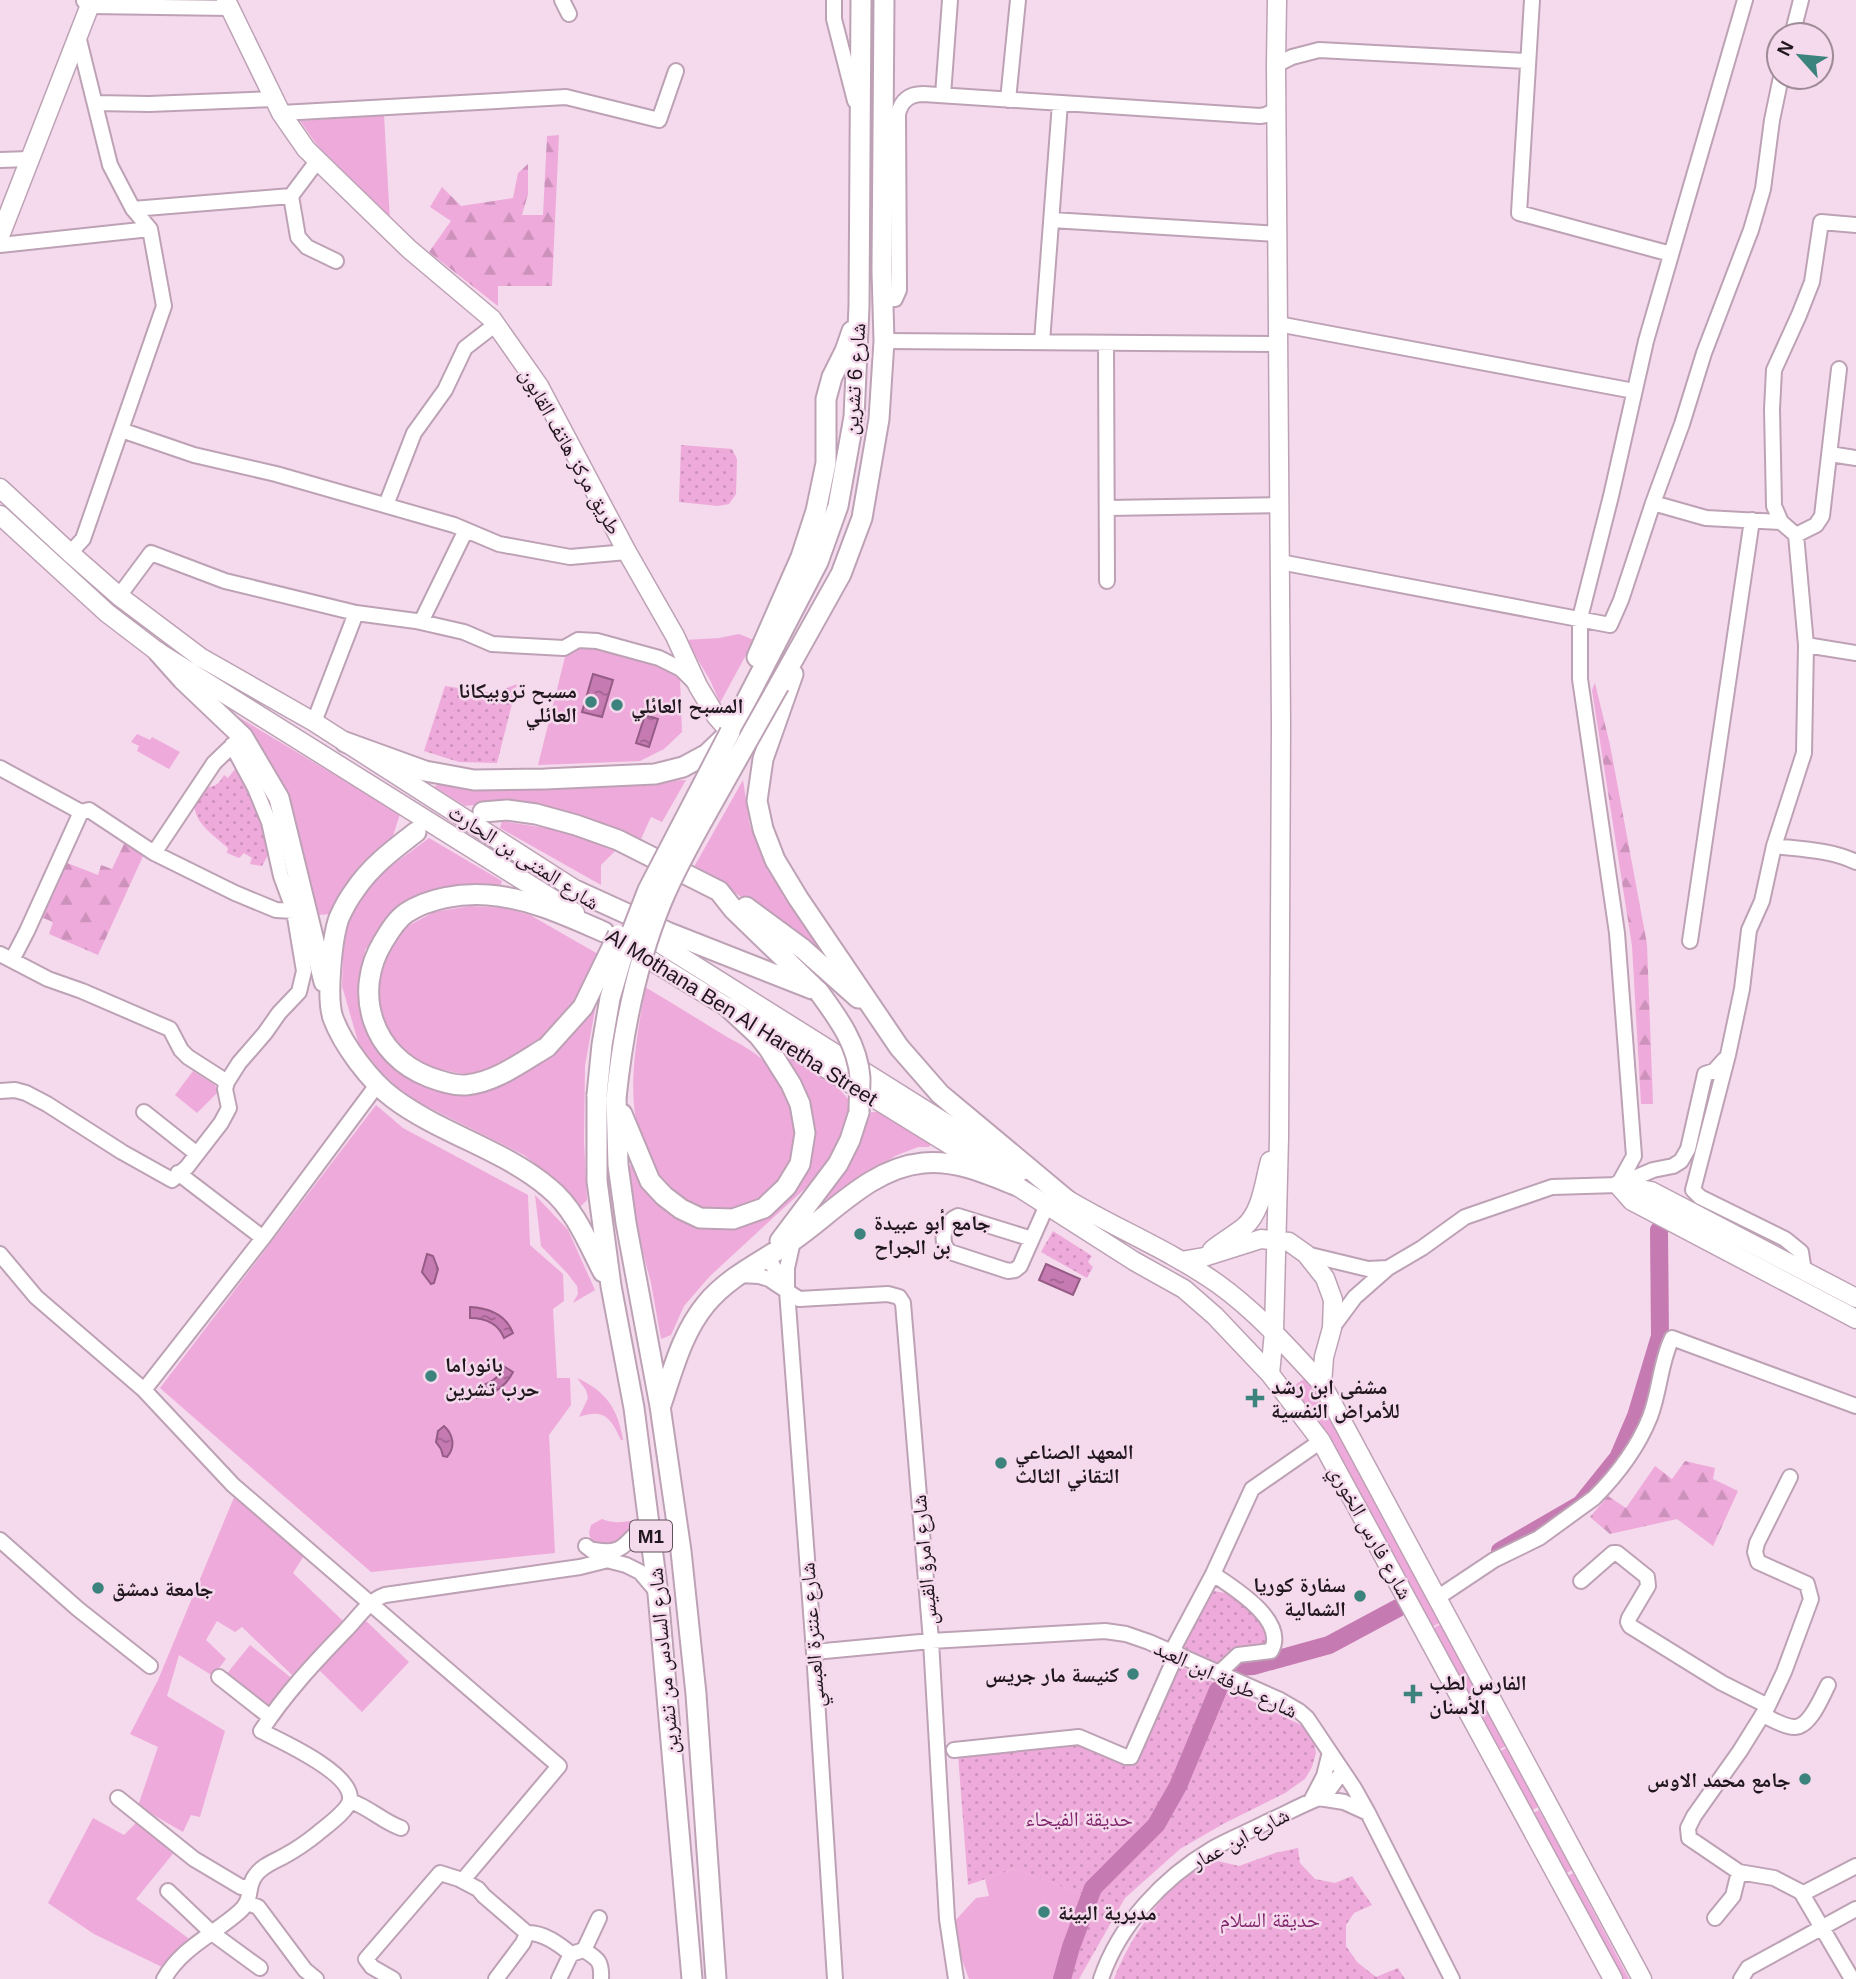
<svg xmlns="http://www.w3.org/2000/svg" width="1856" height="1979" font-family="Helvetica,'Noto Naskh Arabic',sans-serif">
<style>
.green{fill:#eeaadb}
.forest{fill:url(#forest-firs)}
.park{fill:url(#park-dots)}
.water{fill:url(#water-ripples);stroke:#945c85;stroke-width:2}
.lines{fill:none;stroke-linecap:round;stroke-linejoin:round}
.river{stroke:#c67ab2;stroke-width:18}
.minor-casing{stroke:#bda2b5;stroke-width:18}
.major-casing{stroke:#bda2b5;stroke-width:21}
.highway-casing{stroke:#bda2b5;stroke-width:23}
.minor{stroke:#fff;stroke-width:14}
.major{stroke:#fff;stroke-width:18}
.highway{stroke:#fff;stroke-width:19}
.highway-bridge-casing{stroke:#bda2b5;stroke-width:23;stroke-linecap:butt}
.highway-bridge{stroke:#fff;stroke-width:19}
.poi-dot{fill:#3c837d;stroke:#f5d9ec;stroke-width:2.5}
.labels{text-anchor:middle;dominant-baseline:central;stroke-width:5;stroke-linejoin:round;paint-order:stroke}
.shield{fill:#f5d9ec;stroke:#60505b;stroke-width:2}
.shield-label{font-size:19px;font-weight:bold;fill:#20161d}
.street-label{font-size:21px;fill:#20161d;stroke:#f5d9ec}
.poi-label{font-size:21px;font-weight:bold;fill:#20161d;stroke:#f5d9ec;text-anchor:start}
.park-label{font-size:21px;fill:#80266d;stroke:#f5d9ec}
</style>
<defs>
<pattern id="forest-firs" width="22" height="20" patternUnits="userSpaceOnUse" patternTransform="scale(1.75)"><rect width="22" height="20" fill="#eeaadb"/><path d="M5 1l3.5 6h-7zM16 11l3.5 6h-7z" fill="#cc92bc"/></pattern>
<pattern id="park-dots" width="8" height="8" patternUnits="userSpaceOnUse" patternTransform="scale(1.75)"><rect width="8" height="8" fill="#eeaadb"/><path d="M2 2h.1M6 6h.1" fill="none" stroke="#cc92bc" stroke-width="1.8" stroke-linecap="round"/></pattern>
<pattern id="water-ripples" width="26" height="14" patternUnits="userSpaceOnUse" patternTransform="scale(1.75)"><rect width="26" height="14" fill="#c67ab2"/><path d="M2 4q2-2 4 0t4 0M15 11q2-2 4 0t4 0" fill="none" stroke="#a06390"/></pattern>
</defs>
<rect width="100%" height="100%" fill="#f5d9ec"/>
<path class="green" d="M384 115 390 221 317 145 300 121Z
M739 634 754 640 720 703 710 680 686 640 719 638Z
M588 644 652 662 680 679 682 732 664 749 640 761 538 765 568 645Z
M235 715 400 814 393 836 370 856 348 883 333 914 316 915 290 799 267 756 237 719Z
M137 734 150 740 152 737 180 752 169 769 137 751 139 746 131 742Z
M686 780 662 822 651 817 641 839 556 808 508 801 465 806 434 787 440 783 561 787Z
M743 780 750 826 780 888 831 959 757 907 694 867Z
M502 821 565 831 615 851 601 865V885L500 828Z
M429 838 502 881 498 891 395 910 365 950 361 999 370 1030 449 1091 559 1045 596 1004 585 1066 584 1141 587 1200 579 1208 562 1185 524 1155 408 1097 382 1073 359 1045 342 986 344 928 374 879Z
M470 906 505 908 530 915 598 954 574 1006 540 1042 506 1063 468 1075 424 1066 397 1047 379 1016 376 986 385 954 406 927 434 912Z
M645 987C673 1004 700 1020 727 1037 740 1044 757 1053 767 1064 868 1185 669 1291 636 1119 628 1078 639 1028 645 987Z
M791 1056 831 1080 850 1101 846 1126 832 1157 811 1183 710 1276 684 1306 671 1335 661 1339 651 1283 638 1234 629 1166 637 1163 646 1189 667 1211 695 1224 753 1222C763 1210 811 1152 812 1143 817 1113 803 1084 786 1061Z
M193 1071 215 1085 218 1092 197 1113 175 1095Z
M376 1105 403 1128 528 1195 530 1245 563 1274 564 1301 553 1309 557 1378H570L571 1405 549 1435 555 1553 371 1572 160 1388Z
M882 1111 933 1140 929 1147H918L895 1156 795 1220 866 1113Z
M535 1195 568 1230 595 1290 573 1303 578 1294 577 1286 567 1273 541 1246Z
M1307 1377 1440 1623 1431 1627 1358 1490 1328 1438 1290 1388Z
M577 1378C606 1391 618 1409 623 1440H621C611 1418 604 1408 579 1417L588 1398 586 1390Z
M235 1495 305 1554 293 1573 343 1621 292 1675 242 1627 235 1632 217 1621 206 1640 226 1659 213 1676 179 1655 167 1696 225 1731 200 1817 191 1815 183 1832 138 1806 158 1747 130 1734 158 1680Z
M602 1519C614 1524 623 1522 636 1520L630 1539 620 1547 592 1544 589 1533 591 1525Z
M365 1620 409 1662 362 1712 318 1669Z
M1441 1624 1506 1746 1496 1751 1432 1629Z
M250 1645 294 1680 269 1712 225 1676Z
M1506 1748 1538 1807 1529 1812 1497 1753Z
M1539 1810 1572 1870 1563 1875 1530 1815Z
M93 1818 124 1835 141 1818 176 1850 136 1899 192 1941 162 1967 94 1934 48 1903Z
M1014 1869 1083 1894 1062 1953 1056 1979H969L958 1949 954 1922 976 1898 989 1896 985 1879Z
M1573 1873 1629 1979H1618L1564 1878Z"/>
<path class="forest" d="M559 135 552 286H498V306L429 252 451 221 430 207 442 187 461 206 513 198 518 173 528 164V194L522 215H543L547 136Z
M1595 683 1610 745 1647 944 1653 1104H1641L1632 946 1592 690Z
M124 844 144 854 98 955 49 934 53 922 38 916 62 861 98 875 101 865 112 869Z
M1685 1461 1715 1468 1713 1479 1738 1491 1713 1546 1677 1519 1610 1534 1590 1517 1608 1496 1626 1508 1655 1466 1672 1479Z"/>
<path class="park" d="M681 445 732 449 737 459 736 494 729 504 718 506 679 502Z
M517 684 497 763 459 762 424 751 445 686 493 693Z
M235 769 247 785 272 848 262 866 250 864 252 858 244 853 239 858 227 853 228 848C213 835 180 813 202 791 206 786 212 788 217 784 220 782 222 778 224 775L228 778Z
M1053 1231 1092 1256 1088 1262 1093 1267 1087 1278 1041 1252Z
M1214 1591 1241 1596 1268 1628 1270 1646 1223 1666 1182 1648Z
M1178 1665 1301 1725 1313 1736 1316 1753 1312 1767 1305 1779 1285 1793 1223 1824 1180 1849 1125 1898 1079 1979H1068L1078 1944 1096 1899 1014 1869 968 1885 958 1754 1084 1745 1134 1764Z
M1298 1848 1300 1863 1315 1879 1335 1883 1352 1876 1372 1905 1354 1913 1346 1925V1946L1357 1962 1376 1977 1398 1968 1405 1979H1114C1127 1944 1154 1904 1182 1879 1191 1872 1200 1865 1209 1859L1239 1866 1275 1853Z"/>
<path class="water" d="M593 674 613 680 602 717 582 712Z
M645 715 658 719 649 747 636 743Z
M427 1254 433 1256 438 1269 434 1283 431 1284 422 1272Z
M1046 1264 1080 1279 1073 1295 1039 1280Z
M470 1307C489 1308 506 1315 513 1333L504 1338C498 1323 486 1318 470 1318Z
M505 1367 513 1372C506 1386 493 1395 477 1398L476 1387C489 1385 498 1378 505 1367Z
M444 1426C453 1434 456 1447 447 1457L443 1456 441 1449 436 1442 438 1431Z"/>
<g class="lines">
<path class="river" d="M1500 1551 1581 1504 1618 1458 1636 1416 1660 1336 1659 1230
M1238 1667 1253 1666 1329 1645 1398 1608
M1062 1979 1071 1947 1093 1888 1156 1825 1178 1786 1218 1690"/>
<g class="minor-casing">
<path id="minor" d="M562 0 569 14
M834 0V19L855 101
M1532 0 1519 213 1671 254
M84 1 90 6 230 8
M1792 35 1801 0
M78 36 110 165 133 209 150 229
M1276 65 1292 57 1319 50 1528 61
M943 95 950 0
M1008 100 1018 0
M96 103 149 104 275 99
M281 113 566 97 659 120 676 71
M0 160 30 159
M291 196 298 237 307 247 336 261
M133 209 291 196 318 160
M1052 220 1278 234
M0 245 150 229 164 306 83 539 70 553
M883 300 895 299 899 290 898 114C901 101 909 94 923 94L1260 116 1266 115 1277 109
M1278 324 1634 391
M884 341 1279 344
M1042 342 1060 103
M1106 343 1107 581
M121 430 194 455 276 474 454 525 499 544 570 557 627 552
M1830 454 1856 458
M1653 503 1706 518 1781 522
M386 505 414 433 445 390 465 348 496 324
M1107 508 1280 505
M1796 535 1816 525 1822 516 1839 369
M1280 562 1610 625 1621 600 1653 503 1682 424 1704 353 1751 230 1763 189 1772 120 1781 77
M119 596 151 553 225 581 356 613
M421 622 466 530
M1806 645 1856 653
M314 722 356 613 416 621 464 632 492 644 564 648 578 640 597 641 659 658 681 669 694 682
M0 768 81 812 89 810 154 853 214 763 239 739
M1774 846C1801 849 1832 850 1856 862
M154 853 235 893 276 910 294 911
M1690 941 1752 520
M0 954 48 979 82 991 170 1029 181 1050 188 1057 227 1082
M12 960 27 931 81 812
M0 1091 15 1090 26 1093 47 1104 122 1152 172 1180 187 1167 221 1123 229 1108 225 1089 227 1082 239 1063 265 1033 279 1013 299 992 304 971 294 911 281 876 269 822 255 788 232 745
M144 1112 197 1154
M178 1173 263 1238
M1618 1185 1653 1170 1673 1166 1681 1161 1688 1149 1705 1074 1714 1071 1725 1059
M1032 1239 958 1216C944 1222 938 1242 950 1252L1008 1271 1015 1270 1020 1266 1047 1205
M793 1241 787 1268V1291L814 1652 835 1979
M0 1254 36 1297 144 1390 233 1485 559 1766 463 1880
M1306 1254 1368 1269 1388 1268
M765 1257 773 1266 786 1289
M1804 1272 1801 1252 1785 1239 1700 1197 1693 1190 1728 1055 1742 989 1749 930 1762 901 1774 846 1804 753 1806 645 1796 535 1781 522 1774 506 1772 409 1774 370 1799 315 1812 282 1821 222 1856 225
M739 1275 759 1276 769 1279 799 1299 888 1294 899 1297 903 1303 931 1641 947 1919 956 1979
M1332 1328 1355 1297 1388 1268 1422 1248 1465 1217 1552 1187 1618 1185 1634 1156 1617 933 1580 679V618L1611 496 1646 341 1745 0
M144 1390 263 1238 377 1085
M1790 1477 1757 1543 1755 1552 1758 1562 1807 1584 1811 1599 1784 1672 1768 1706 1740 1751 1694 1816 1688 1828 1689 1838 1739 1872 1774 1878 1801 1892 1852 1979
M0 1540 78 1609 150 1666
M586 1546 603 1559 626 1565 640 1572 658 1593
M595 1550C630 1557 624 1534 650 1527
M1213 1574C1234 1588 1288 1621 1271 1651L1238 1655 1219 1673
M1581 1581 1613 1553H1617L1647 1577 1648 1586 1629 1618 1628 1622 1630 1626 1722 1683 1768 1706
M1437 1598 1494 1560 1539 1538 1594 1498C1616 1476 1638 1447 1650 1417 1660 1391 1660 1363 1672 1338L1856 1406
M1172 1651 1213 1574 1252 1489 1321 1441
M814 1652 931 1641 1105 1631 1126 1634 1149 1642 1280 1700 1299 1711 1307 1718 1354 1788 1368 1813 1452 1979
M219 1677 270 1717
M1763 1715C1772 1719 1784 1727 1794 1727 1810 1728 1822 1696 1828 1685
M954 1750 1079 1737 1126 1757H1131L1177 1653
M118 1798 194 1859 241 1887H250
M1319 1798 1344 1802 1368 1813
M1312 1799 1324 1776 1330 1752
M350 1801C369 1807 383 1822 401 1828
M168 1891 212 1933 260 1968
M1802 1894 1856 1866
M247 1903 258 1907 305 1970 316 1979
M1715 1918 1733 1896 1739 1872
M584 1950C598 1959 602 1961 601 1979
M164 1979C181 1948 213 1935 239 1912 254 1899 246 1888 255 1876 262 1865 276 1861 286 1855 297 1849 307 1842 317 1834 325 1827 348 1811 350 1800 353 1773 281 1741 261 1731 285 1694 315 1662 345 1631 358 1618 368 1601 385 1595L580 1567 608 1560
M393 1979 372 1967 366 1959 440 1873 459 1879 478 1889 484 1896 527 1933C543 1932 559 1944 571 1954
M496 1979 523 1943 527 1933
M559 1979 571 1954 584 1950 599 1918
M1101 1979C1119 1925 1163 1878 1212 1849 1229 1839 1248 1832 1265 1823 1283 1815 1301 1805 1319 1798L1329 1790 1342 1772
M1741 1979 1748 1968 1856 1909"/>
</g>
<g class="major-casing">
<path id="major" d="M226 0 281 113 306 149 409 249 492 319 539 386 627 552 675 636 698 686 716 716 730 732
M0 236 92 0
M0 488 70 553 119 596 200 657 314 722 590 899
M0 515 107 613 158 652 575 913
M637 929 1022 1171
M631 948 1015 1185 1134 1261 1184 1289 1215 1316 1270 1374 1321 1441 1613 1979
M1618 1185 1632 1201 1856 1319
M1618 1185 1651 1191 1856 1298
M1055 1192C1107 1225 1167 1248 1218 1284 1257 1312 1290 1349 1322 1384L1642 1979
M1212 1250C1222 1242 1234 1235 1244 1227 1262 1212 1264 1182 1270 1161
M1181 1261 1204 1257 1261 1239 1289 1242 1306 1254 1325 1278 1333 1300 1332 1328 1324 1357 1322 1384
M1270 1374 1274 1332 1279 1138 1281 725 1276 65 1277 0"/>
</g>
<g class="highway-casing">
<path id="highway" d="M158 652 183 680 243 737 279 798 324 982
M757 657 801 557 816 511 826 463V399L832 377 845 351 852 331
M793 674 763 759 757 801 763 829 775 860 798 898 899 1047 940 1094 1067 1200
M779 685 841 574 862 518 879 419 884 341 882 271 884 0
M345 742 425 771 474 780 545 779 655 774 683 767 707 754 730 732 818 562 838 506 854 417 859 306 861 0
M483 812 507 810 536 814 576 825 618 840 719 891 734 910 819 992
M416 832C394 849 371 866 355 890 349 898 343 909 339 918 332 938 326 998 333 1018 343 1045 370 1081 393 1098 441 1134 503 1149 549 1188 575 1209 588 1243 603 1272
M577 891 667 932 812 989
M746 907 803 949 858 998
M547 1047C522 1062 496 1082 466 1085 454 1086 440 1081 429 1077 373 1056 352 993 383 942 389 932 396 920 406 913 429 898 461 893 488 895 529 898 567 916 604 932
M597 1095V1181L611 1286 634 1408 658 1594 692 1979
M616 1098 618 1165 626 1223 660 1406 681 1551 696 1694 716 1979
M622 1114 650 1181 664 1196 681 1209 700 1218 733 1219 764 1208 786 1187 800 1164 805 1133 800 1104 791 1084 769 1049 758 1035 729 1008
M780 1241 838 1164 850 1140 859 1112
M661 1405C673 1370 682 1333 706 1304 729 1276 763 1261 792 1241 833 1213 871 1168 923 1163 956 1160 985 1173 1015 1185"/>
</g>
<use href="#minor" class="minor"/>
<use href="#major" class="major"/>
<use href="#highway" class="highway"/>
<g class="highway-bridge-casing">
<path id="highway-bridge" d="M819 992C838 1018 858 1045 860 1078 860 1089 859 1101 859 1112
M547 1047 583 1007 618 935
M597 1095 602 1045 610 998 622 957 648 890 730 732
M616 1098C623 1031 636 964 662 901 676 867 695 834 713 802 735 763 757 724 779 685"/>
</g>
<use href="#highway-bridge" class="highway-bridge"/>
</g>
<g class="poi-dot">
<circle cx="591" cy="702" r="7"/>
<circle cx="617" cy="705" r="7"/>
<circle cx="860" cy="1234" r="7"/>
<circle cx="431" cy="1376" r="7"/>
<path d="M1251.5 1387.5h7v7h7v7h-7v7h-7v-7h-7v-7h7z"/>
<circle cx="1001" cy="1463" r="7"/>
<circle cx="98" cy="1588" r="7"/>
<circle cx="1360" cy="1596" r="7"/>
<circle cx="1133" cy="1674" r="7"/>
<path d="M1409.5 1683.5h7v7h7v7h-7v7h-7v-7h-7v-7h7z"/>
<circle cx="1805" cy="1779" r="7"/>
<circle cx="1044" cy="1912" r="7"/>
</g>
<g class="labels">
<rect class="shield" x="630" y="1520.5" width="42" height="31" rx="5"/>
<g class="shield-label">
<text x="651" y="1536">M1</text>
</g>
<g class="street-label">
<text transform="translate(854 379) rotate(-86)">شارع 6 تشرين</text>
<text transform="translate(571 451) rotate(61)">طريق مركز هاتف القابون</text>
<text transform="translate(524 857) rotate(33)">شارع المثنى بن الحارث</text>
<text transform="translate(742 1017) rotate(32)">Al Mothana Ben Al Haretha Street</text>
<text transform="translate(1371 1532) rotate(61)">شارع فارس الخوري</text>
<text transform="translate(924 1560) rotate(-95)">شارع امرؤ القيس</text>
<text transform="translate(812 1635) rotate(-94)">شارع عنترة العبسي</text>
<text transform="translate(663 1661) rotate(-95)">شارع السادس من تشرين</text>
<text transform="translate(1226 1679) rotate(25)">شارع طرفة ابن العبد</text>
<text transform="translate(1240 1838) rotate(-28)">شارع ابن عمار</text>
</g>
<g class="poi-label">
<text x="577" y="690" text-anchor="end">مسبح تروبيكانا<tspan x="577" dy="24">العائلي</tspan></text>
<text x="631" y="705">المسبح العائلي</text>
<text x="874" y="1222">جامع أبو عبيدة<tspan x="874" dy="24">بن الجراح</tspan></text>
<text x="445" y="1364">بانوراما<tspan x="445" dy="24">حرب تشرين</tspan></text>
<text x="1271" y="1386">مشفى ابن رشد<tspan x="1271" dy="24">للأمراض النفسية</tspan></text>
<text x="1015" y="1451">المعهد الصناعي<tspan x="1015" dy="24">التقاني الثالث</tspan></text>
<text x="1346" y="1584" text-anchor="end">سفارة كوريا<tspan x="1346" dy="24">الشمالية</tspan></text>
<text x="112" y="1588">جامعة دمشق</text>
<text x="1119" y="1674" text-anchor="end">كنيسة مار جريس</text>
<text x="1429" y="1682">الفارس لطب<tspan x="1429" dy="24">الأسنان</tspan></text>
<text x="1791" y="1779" text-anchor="end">جامع محمد الاوس</text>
<text x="1058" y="1912">مديرية البيئة</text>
</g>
<g class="park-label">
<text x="1079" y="1818">حديقة الفيحاء</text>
<text x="1270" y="1919">حديقة السلام</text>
</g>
</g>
<g transform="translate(1800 56) rotate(297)"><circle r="33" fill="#f5d9ec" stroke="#a08b99" stroke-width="2"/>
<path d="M0-5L12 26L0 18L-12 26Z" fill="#3c837d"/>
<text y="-10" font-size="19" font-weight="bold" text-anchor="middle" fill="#20161d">N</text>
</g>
</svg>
